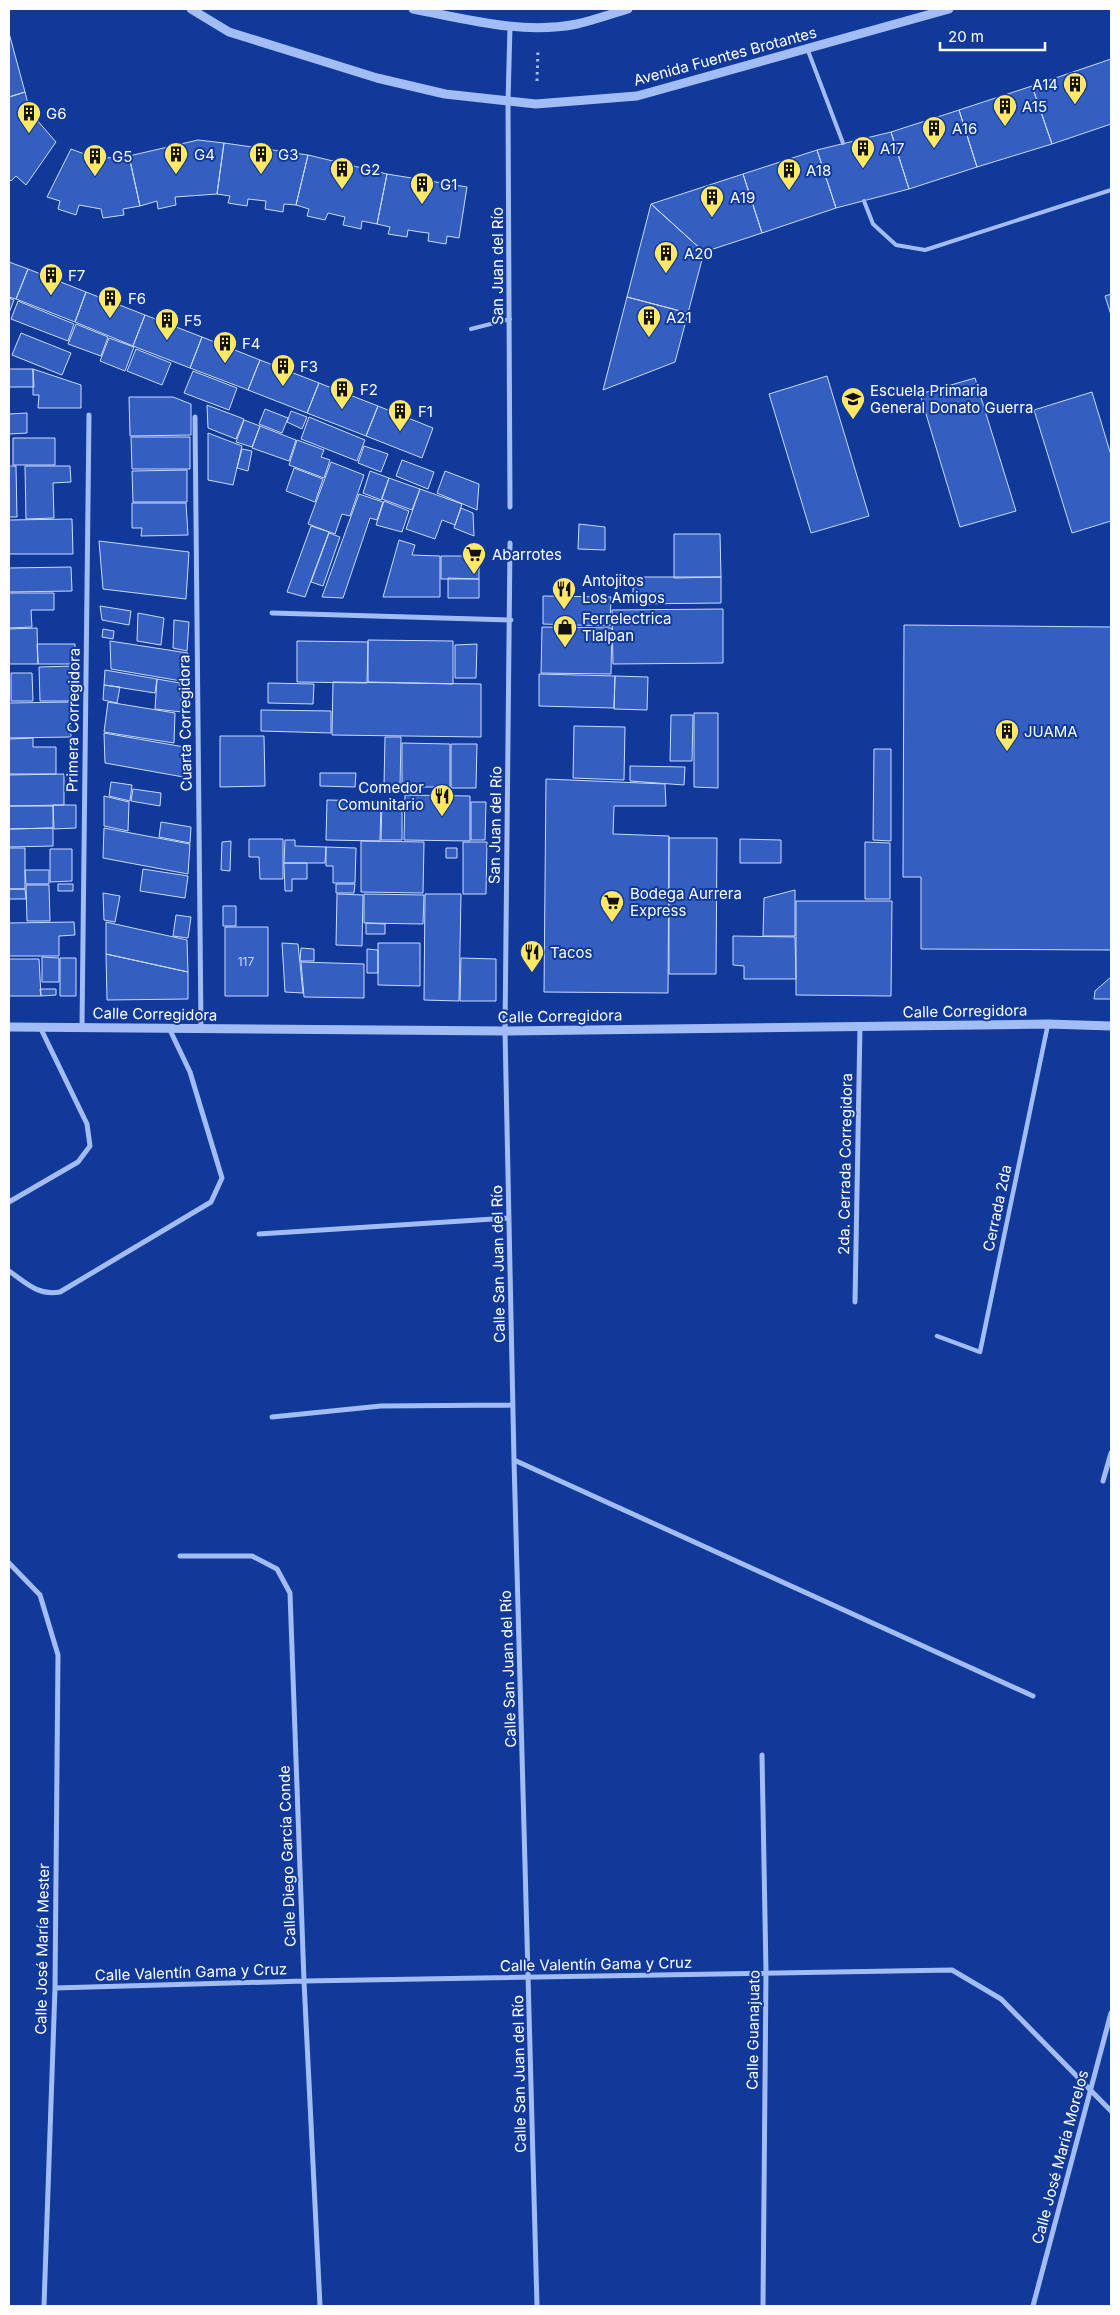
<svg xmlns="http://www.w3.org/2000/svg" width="1120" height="2315" font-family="Inter,sans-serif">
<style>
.building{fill:#345fc0;stroke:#cadbfe}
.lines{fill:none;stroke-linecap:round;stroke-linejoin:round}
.path{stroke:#a2bcf5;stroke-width:3;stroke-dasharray:2.5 4;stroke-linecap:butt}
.service{stroke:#a2bcf5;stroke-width:4}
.pedestrian{stroke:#a2bcf5;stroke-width:4.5}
.minor{stroke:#a2bcf5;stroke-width:5}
.tertiary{stroke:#a2bcf5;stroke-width:9}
.labels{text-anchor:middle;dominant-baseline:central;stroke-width:4;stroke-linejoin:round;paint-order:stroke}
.number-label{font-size:12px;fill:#ccd7ef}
.street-label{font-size:15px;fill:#fff;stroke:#10399a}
.poi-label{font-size:15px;fill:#fff;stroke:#10399a;text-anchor:start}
</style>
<rect width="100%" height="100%" fill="#10399a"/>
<path class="building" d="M9 33 25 92 9 97Z
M1111 59V124L1052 144 1032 86Z
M1032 86 1052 144 977 167 959 110Z
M25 92 30 112 56 142 26 185 16 176 11 181 9 179V97Z
M959 110 977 167 909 189 891 132Z
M891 132 909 189 836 208 817 150Z
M198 140 224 143 217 194 175 197 176 205 158 209 157 201 140 206 129 156Z
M224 143 308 155 296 205 284 204 283 212 265 209 266 201 248 199 247 206 228 203 230 196 217 194Z
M71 149 87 155 106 158 129 156 140 206 123 209 124 215 103 218 101 209 79 205 76 215 58 209 60 201 47 197Z
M817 150 836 208 762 233 743 174Z
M308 155 387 174 377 224 362 221 361 229 343 225 345 217 328 213 325 220 307 216 309 209 296 205Z
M387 174 467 187 459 238 447 236 446 244 428 241 429 233 420 232 408 230 407 237 388 234 390 227 377 224Z
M743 174 762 233 704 252 651 204Z
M651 204 704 252 688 313 627 297Z
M9 262 28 269 16 299 9 297Z
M28 269 86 292 75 322 16 299Z
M86 292 145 315 133 346 75 322Z
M1111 294V315L1105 296Z
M627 297 688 313 675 362 603 390Z
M9 298 14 300 9 313Z
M18 301 74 324 68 341 11 319Z
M145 315 202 337 190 368 133 346Z
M76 324 108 337 101 356 68 344Z
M21 333 71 353 62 375 12 355Z
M202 337 260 360 248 390 190 368Z
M109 338 134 347 125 371 100 361Z
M136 349 171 363 162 385 127 371Z
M260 360 319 383 307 413 248 390Z
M9 369H33L34 387H9Z
M33 369 81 385V408H38L39 395H33Z
M193 371 237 388 229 410 184 393Z
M827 376 869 516 811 533 769 394Z
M975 378 1016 511 960 527 920 394Z
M319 383 378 406 366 436 307 413Z
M1092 392 1111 455V521L1072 533 1034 410Z
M129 397H173L191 404V435L130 436Z
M207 405 244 419 236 439 208 428Z
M378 406 433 428 422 458 366 436Z
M265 409 288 418 282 433 259 424Z
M291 411 307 417 302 429 287 422Z
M27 413V433L9 434V414Z
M309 417 365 440 357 461 301 439Z
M244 420 260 426 252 447 236 442Z
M260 426 296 440 289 461 252 448Z
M208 433 242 446 233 485 208 480Z
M131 437H190V469H132Z
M13 438H55V465H13Z
M297 440 324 450 321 457 330 460 324 478 289 465Z
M364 446 388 454 381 472 358 463Z
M242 449 252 451 248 471 237 468Z
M402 460 434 472 428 489 396 476Z
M331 462 364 475 350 516 342 514 335 534 308 524Z
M9 466H16L17 517H9Z
M25 466H70L71 482 53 483 54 518 26 519Z
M294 468 323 479 315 502 286 491Z
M187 470V502H133L132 471Z
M370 471 389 478 381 500 363 493Z
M445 471 479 484 477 510 437 493Z
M389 478 420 489 412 510 382 499Z
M420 489 462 504 455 525 442 520 435 539 406 529Z
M359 494 383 502 377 520 370 518 343 598 322 597Z
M384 501 409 511 402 532 376 525Z
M132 503H186L188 535 141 536 142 528H132Z
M461 508 473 513 474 536 454 528Z
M72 519 73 554H9V520Z
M579 524 605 527V550L578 549Z
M311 526 329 532 305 597 287 592Z
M329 533 340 537 323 586 311 582Z
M674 534H720L721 577 674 578Z
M399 540 415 545 412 555 440 556V597H383Z
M99 541 189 552 186 599 103 589Z
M441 556H479V579H441Z
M71 567 72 591 9 592V568Z
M633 577H721V603L633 604Z
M448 578 479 579V598H448Z
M9 593H54V610H31L32 627 9 628Z
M543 596 611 597 610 626 543 624Z
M100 606 131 611 129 625 102 620Z
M723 609V663L613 664 612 610Z
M138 613 164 618 161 645 137 641Z
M174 620 189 622 187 651 173 648Z
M904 625 1111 627V950L921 949V877H903Z
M542 627 612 628 611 674 541 673Z
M37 628 38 664H9V629Z
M103 629 114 631 113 639 102 637Z
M368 640 453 641V684L368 682Z
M110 641 188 653 187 682 111 669Z
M297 641 368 642 367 683 297 682Z
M37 644H75V664H38Z
M477 644 476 678H455V645Z
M74 666 75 701H40L39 667Z
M105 670 157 679 155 693 104 685Z
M11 673H32L33 701H11Z
M539 674 615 676 614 708 539 706Z
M615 676 648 677 647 710 614 709Z
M157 679 180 683 182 712 155 709Z
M333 682 481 684V737L332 735Z
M268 683 314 684 313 704 268 703Z
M104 685 120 687 117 703 103 700Z
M70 702 71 737 9 738V703Z
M108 702 175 713 174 743 104 732Z
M261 710 331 711V733L261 731Z
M694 713H718V788L694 787Z
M671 715H693L692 761H670Z
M574 726 625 727 624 780 573 778Z
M104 733 190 748 189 778 105 763Z
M220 736H264L265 786 220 787Z
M385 737H401L400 787 384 786Z
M33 738V747H56V774H9V739Z
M402 743 450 744V787H402Z
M451 744H477L476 788H451Z
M874 749H891V841L873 840Z
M630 766 685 767 684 785 630 781Z
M320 773H356L355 787 320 786Z
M64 774V805L9 806V775Z
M546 779 665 784 666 806H614L613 834 669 836 668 993 544 992Z
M111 782 132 785 130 801 109 796Z
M133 789 161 793 160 806 131 801Z
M405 795 470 796V841L404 840Z
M104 796 129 802 128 831 104 826Z
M327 800 381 801 380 841 326 840Z
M471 802H486L485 840H471Z
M382 803H402V840H381Z
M53 805H76V828L54 829Z
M9 806H53V828L9 829Z
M161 822 191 827 190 843 159 837Z
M53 828V846L9 847V829Z
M104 828 190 844 188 874 103 858Z
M669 838H717L716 974H669Z
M249 839H283V879H260L259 857H249Z
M740 839 781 840V863H740Z
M285 840H295V846L326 847 325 863H284Z
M231 841 230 871 221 870 222 842Z
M361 841 424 842 423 893 361 892Z
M463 842H487L486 894H463Z
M865 842 890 843V899H865Z
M326 847 356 848 355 883H333V866H326Z
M9 848H25V889H9Z
M446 848H457V858H446Z
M50 849H72V881L50 882Z
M284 863H307V879H292V891H285Z
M143 869 188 876 185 898 140 891Z
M25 870H49V884H26Z
M58 884H73V891H58Z
M336 884H355L354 893H336Z
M26 885H49L50 921H27Z
M9 889H25L26 899H9Z
M795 890V936H763L764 898Z
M103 893 120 896 115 922 104 920Z
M337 894 363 895 362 946 336 945Z
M364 894 424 895 423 924 364 923Z
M425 894H461L459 1001 424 1000Z
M796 901H892L891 996 796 995Z
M223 906H236V926H223Z
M176 915 191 917 188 938 173 936Z
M74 922 75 935 59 936V956H9V923Z
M106 922 187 940 188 972 106 954Z
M366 923 385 924V934H366Z
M225 927H268V996H225Z
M733 936 795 937 796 979H744V966L733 965Z
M282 943 298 944 303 993 285 992Z
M378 943H420V986L378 985Z
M301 948 314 949V961H300Z
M367 949 378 950V973H367Z
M106 954 188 972V999L107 1000Z
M42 957 59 958V982H42Z
M60 958H76V996H60Z
M461 958 496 959V1001H460Z
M9 959H39L41 996H9Z
M301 962 364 964V998L304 997Z
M1111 977V999H1094L1095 991Z
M40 989H56V995L41 996Z"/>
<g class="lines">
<path class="path" d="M537 81 538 50"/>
<path class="service" d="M807 48 843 143
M864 201 873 224 896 245 925 250 1111 190
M471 329 510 319"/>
<path class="pedestrian" d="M937 1336 980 1352 1048 1024"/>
<path class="minor" d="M510 26 508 102 510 507
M195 417 201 1028
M510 543 505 1031 514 1460 537 2306
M272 613 511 620
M82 1027 89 415
M9 1202 78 1162 90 1146 87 1124 40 1027
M259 1234 509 1218
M9 1271C26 1283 38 1296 60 1292L211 1202 222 1178 190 1072 169 1028
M855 1302 860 1026
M272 1417 381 1406 513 1405
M514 1460 1033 1696
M1103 1481 1111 1453
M180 1556H252L277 1569 290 1593 304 1981 320 2306
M9 1563 40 1595 58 1655 55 1988 44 2306
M762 1755 766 1972 763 2306
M55 1988 304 1981 952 1970 1001 1999 1111 2111
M1033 2306 1111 2013"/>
<path class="tertiary" d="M191 9 229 32 377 78 445 94 536 104 637 96 949 9
M413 9C466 19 523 35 577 24 594 20 611 14 628 9
M9 1027 505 1031 1048 1024 1111 1026"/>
</g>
<defs>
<g id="building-pin" transform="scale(1.25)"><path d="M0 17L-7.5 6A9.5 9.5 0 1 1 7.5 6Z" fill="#ffe865" stroke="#10399a"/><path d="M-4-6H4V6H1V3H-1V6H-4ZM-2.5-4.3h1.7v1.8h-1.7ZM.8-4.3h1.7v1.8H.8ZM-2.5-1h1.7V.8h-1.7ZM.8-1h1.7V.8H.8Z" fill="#111"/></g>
<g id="school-pin" transform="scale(1.25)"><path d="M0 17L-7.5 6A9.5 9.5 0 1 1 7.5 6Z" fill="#ffe865" stroke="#10399a"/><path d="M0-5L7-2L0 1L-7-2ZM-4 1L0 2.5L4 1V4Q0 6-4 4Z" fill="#111"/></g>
<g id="supermarket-pin" transform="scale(1.25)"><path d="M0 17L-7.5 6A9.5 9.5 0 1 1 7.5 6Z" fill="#ffe865" stroke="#10399a"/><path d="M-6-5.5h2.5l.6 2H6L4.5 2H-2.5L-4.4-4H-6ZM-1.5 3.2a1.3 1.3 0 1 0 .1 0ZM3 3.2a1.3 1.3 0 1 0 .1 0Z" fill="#111"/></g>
<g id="restaurant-pin" transform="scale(1.25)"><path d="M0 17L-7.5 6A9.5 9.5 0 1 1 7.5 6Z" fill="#ffe865" stroke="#10399a"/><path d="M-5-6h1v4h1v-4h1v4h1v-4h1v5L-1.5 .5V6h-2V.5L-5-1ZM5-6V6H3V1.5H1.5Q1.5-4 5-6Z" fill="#111"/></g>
<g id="shop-pin" transform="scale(1.25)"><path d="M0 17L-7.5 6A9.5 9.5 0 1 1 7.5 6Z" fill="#ffe865" stroke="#10399a"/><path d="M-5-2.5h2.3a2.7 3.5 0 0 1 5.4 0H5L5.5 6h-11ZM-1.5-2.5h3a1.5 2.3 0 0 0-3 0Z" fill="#111"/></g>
</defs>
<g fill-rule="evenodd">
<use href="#building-pin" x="1075" y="84"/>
<use href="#building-pin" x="1005" y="106"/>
<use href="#building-pin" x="29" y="113"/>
<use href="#building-pin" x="934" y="128"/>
<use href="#building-pin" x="863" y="148"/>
<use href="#building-pin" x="176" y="154"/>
<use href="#building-pin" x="261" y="154"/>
<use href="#building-pin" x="95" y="156"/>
<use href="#building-pin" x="342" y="169"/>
<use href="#building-pin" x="789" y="170"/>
<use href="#building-pin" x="422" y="184"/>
<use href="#building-pin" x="712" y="197"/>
<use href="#building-pin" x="666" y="253"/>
<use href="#building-pin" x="51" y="275"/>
<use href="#building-pin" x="110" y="298"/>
<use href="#building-pin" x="649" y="317"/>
<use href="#building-pin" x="167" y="320"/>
<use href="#building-pin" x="225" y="343"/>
<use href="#building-pin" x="283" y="366"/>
<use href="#building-pin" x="342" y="389"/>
<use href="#school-pin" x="853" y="399"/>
<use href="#building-pin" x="400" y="411"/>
<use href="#supermarket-pin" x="474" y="554"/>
<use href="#restaurant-pin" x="564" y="589"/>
<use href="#shop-pin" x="565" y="627"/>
<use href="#building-pin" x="1007" y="731"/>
<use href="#restaurant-pin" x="442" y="796"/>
<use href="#supermarket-pin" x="612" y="902"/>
<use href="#restaurant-pin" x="532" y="952"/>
</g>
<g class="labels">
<g class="number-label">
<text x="246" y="961">117</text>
</g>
<g class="street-label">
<text transform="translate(725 56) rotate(-15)">Avenida Fuentes Brotantes</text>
<text transform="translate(497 266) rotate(-90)">San Juan del Río</text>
<text transform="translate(73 720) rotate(-89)">Primera Corregidora</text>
<text transform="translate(185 723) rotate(-91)">Cuarta Corregidora</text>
<text transform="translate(495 825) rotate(-89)">San Juan del Río</text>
<text transform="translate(965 1011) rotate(-1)">Calle Corregidora</text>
<text transform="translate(155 1014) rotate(1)">Calle Corregidora</text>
<text transform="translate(560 1016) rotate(-1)">Calle Corregidora</text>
<text transform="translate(845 1164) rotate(-89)">2da. Cerrada Corregidora</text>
<text transform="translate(997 1208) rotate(-78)">Cerrada 2da</text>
<text transform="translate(498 1264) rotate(-91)">Calle San Juan del Río</text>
<text transform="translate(508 1669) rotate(-92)">Calle San Juan del Río</text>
<text transform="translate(287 1856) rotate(-92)">Calle Diego García Conde</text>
<text transform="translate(42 1949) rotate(-89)">Calle José María Mester</text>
<text transform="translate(596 1964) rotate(-1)">Calle Valentín Gama y Cruz</text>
<text transform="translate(191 1972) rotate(-2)">Calle Valentín Gama y Cruz</text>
<text transform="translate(753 2030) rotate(-89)">Calle Guanajuato</text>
<text transform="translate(519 2074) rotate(-91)">Calle San Juan del Río</text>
<text transform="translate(1060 2157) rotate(-75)">Calle José María Morelos</text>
</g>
<g class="poi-label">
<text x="1058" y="84" text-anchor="end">A14</text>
<text x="1022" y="106">A15</text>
<text x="46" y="113">G6</text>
<text x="952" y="128">A16</text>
<text x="880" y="148">A17</text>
<text x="194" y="154">G4</text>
<text x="278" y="154">G3</text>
<text x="112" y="156">G5</text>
<text x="360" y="169">G2</text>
<text x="806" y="170">A18</text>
<text x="440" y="184">G1</text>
<text x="730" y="197">A19</text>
<text x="684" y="253">A20</text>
<text x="68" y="275">F7</text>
<text x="128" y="298">F6</text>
<text x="666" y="317">A21</text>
<text x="184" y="320">F5</text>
<text x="242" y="343">F4</text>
<text x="300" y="366">F3</text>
<text x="360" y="389">F2</text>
<text x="870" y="390">Escuela Primaria<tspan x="870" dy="17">General Donato Guerra</tspan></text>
<text x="418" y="411">F1</text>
<text x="492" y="554">Abarrotes</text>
<text x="582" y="580">Antojitos<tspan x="582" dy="17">Los Amigos</tspan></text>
<text x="582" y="618">Ferrelectrica<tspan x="582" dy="17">Tlalpan</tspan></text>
<text x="1024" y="731">JUAMA</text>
<text x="424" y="787" text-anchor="end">Comedor<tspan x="424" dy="17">Comunitario</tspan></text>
<text x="630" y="893">Bodega Aurrera<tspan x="630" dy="17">Express</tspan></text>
<text x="550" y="952">Tacos</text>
</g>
</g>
<rect width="1120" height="2315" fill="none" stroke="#ffffff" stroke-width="20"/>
<path d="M940 42v8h105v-8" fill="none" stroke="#ffffff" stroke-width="2.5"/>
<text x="948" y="42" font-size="15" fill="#ffffff" stroke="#10399a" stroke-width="4" paint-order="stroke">20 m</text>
</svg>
